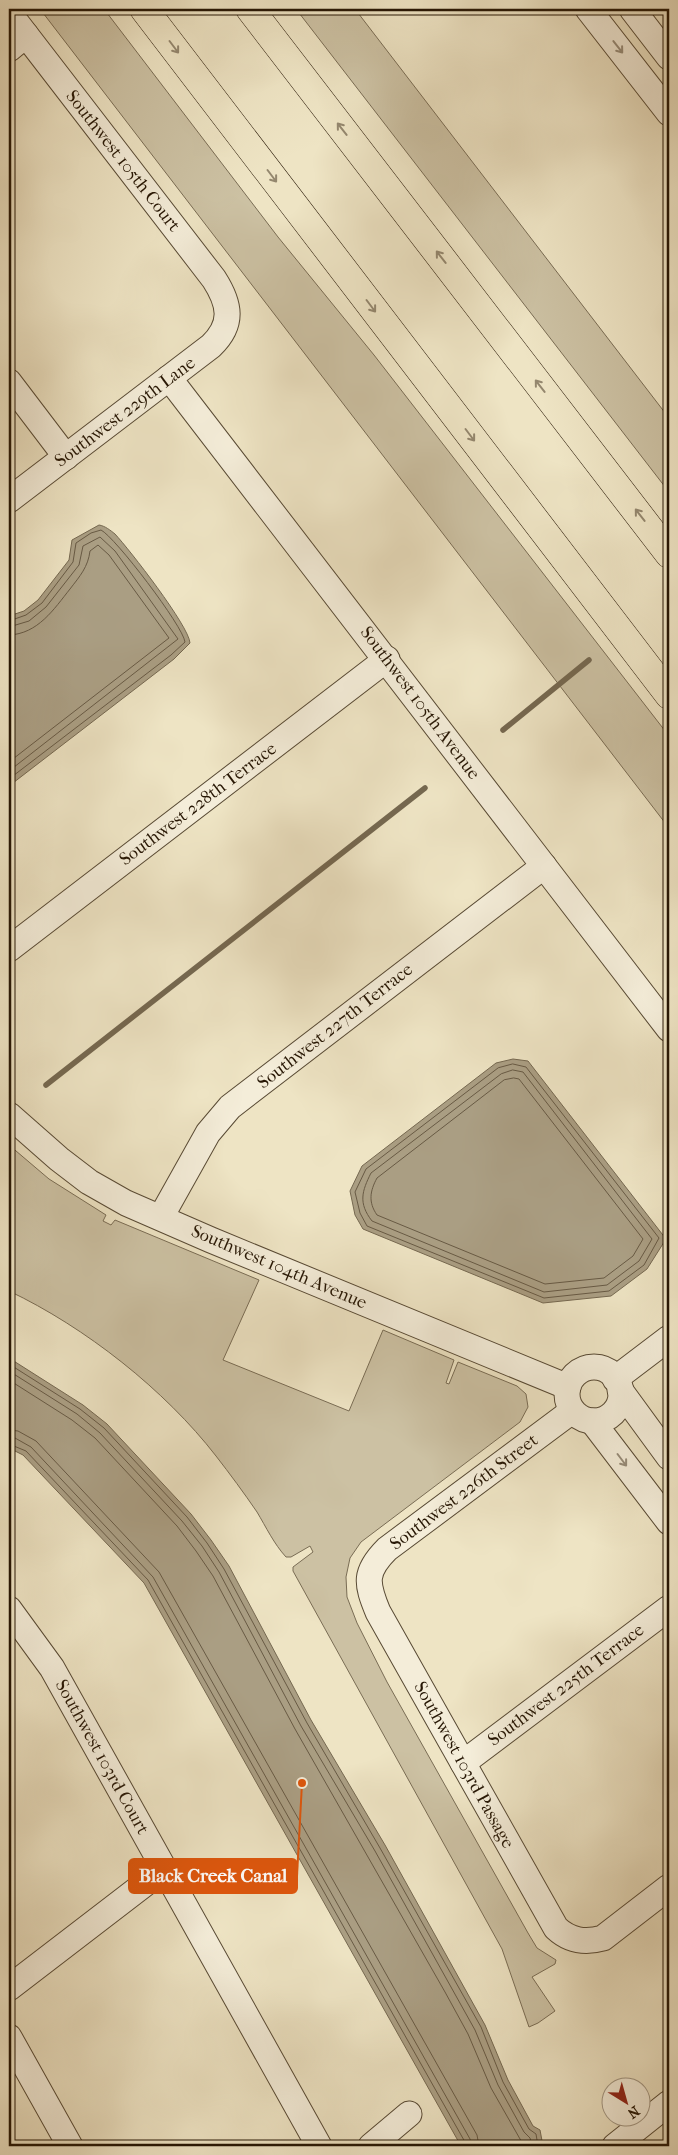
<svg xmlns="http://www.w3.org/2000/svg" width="678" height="2155" font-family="'IM FELL French Canon',serif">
  <rect width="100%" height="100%" fill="#eee4c4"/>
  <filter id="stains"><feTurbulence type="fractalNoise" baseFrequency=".004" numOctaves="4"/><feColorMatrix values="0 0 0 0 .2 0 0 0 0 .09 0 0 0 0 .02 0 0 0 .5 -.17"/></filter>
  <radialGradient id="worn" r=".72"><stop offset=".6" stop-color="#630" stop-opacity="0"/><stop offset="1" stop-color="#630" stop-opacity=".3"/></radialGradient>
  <g fill="#ccc1a3" stroke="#796c54">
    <path d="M 40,9 L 104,9 L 278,237 L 374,355 L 669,736 L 669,828 Z"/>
    <path d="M 296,9 L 355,9 L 669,418 L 669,492 Z"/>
    <path d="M 9,1145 L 49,1179 L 106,1215 L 103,1221 L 111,1225 L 115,1220 L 259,1280 L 223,1360 L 349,1411 L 383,1330 L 454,1360 L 446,1383 L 449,1384 L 458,1362 L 517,1386 L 526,1394 L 528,1407 L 520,1422 L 361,1542 L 350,1558 L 346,1577 L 347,1597 L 357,1623 L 387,1682 L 528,1933 L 537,1948 L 556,1960 L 555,1964 L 532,1977 L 555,2011 L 538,2023 L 529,2027 L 502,1949 L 293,1571 L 293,1567 L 313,1552 L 310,1546 L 291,1557 L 286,1557 C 274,1544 266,1527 257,1512 C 244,1493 230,1474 216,1456 C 165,1390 85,1327 9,1291 Z"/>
  </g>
  <g fill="#aa9e83" stroke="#756850">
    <path d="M 99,525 C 105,526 110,530 115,534 C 129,549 189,626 190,643 L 174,659 L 9,786 L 9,616 L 24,611 L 38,600 L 69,560 L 72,540 Z"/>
    <path d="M 513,1059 L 528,1061 L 666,1239 L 647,1269 L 611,1296 L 543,1303 L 363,1229 L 355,1215 L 350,1191 L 362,1166 L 496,1063 Z"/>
    <path d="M 9,1358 L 83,1405 L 107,1424 L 191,1514 L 211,1540 L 229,1566 L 311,1720 L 385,1845 L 485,2025 L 508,2080 L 533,2126 L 540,2130 L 543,2146 L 461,2146 L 144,1583 L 23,1455 L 9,1448 Z"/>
  </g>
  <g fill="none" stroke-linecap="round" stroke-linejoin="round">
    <g stroke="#685a44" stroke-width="1">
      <path d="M 9,621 L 26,615 L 42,603 L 73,562 L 76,543 L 91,533 L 101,530 C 115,537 183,626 185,642 L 171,655 L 9,779"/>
      <path d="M 9,627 L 29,621 L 46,607 L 79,565 L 83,546 L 100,537 L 115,551 L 178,639 L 9,771"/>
      <path d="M 9,635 C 38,634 54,609 70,589 C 80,576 88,567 90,551 L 98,545 L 109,555 L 169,638 L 9,762"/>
      <path d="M 513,1064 L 526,1067 L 659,1238 L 644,1265 L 609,1291 L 544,1298 L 367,1226 L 360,1213 L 355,1192 L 366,1169 L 498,1068 Z"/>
      <path d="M 513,1070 L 523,1072 L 652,1239 L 639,1261 L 607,1285 L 544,1292 L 372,1221 C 358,1203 362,1191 371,1173 L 501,1074 Z"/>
      <path d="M 514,1078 L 519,1079 L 643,1239 L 633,1256 L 604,1278 L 545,1284 L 377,1215 C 368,1202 370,1191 377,1178 L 504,1080 Z"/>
      <path d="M 9,1364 L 80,1409 L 104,1428 L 187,1517 L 207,1543 L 224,1569 L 307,1723 L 380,1848 L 481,2027 L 503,2082 L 529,2129 L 536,2134 L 538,2146"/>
      <path d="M 9,1371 L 77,1414 L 100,1433 L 182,1521 L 202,1546 L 219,1572 L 301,1726 L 375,1851 L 475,2030 L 498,2085 L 524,2132 L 530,2138 L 532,2146"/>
      <path d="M 9,1380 L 72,1420 L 95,1438 L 177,1526 L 196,1551 L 213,1576 L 295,1729 L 445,1992 L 468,2034 L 491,2088 L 524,2146"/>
      <path d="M 9,1430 L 18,1431 L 36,1441 L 159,1572 L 477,2135 L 479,2146"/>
      <path d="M 9,1437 L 15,1438 L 31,1447 L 153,1577 L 470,2139 L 472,2146"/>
      <path d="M 9,1444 L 26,1451 L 148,1580 L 465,2142 L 465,2146"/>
    </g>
    <g stroke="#756850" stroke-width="5.5">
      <path d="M 503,730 L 589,660"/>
      <path d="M 46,1085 L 425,788"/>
    </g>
    <defs>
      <g id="minor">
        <path d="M 588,9 L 669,113"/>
        <path d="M 632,9 L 669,57"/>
        <path d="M 9,13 L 214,279 C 230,304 234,324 211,346 L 9,500"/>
        <path d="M 9,49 L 26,35"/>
        <path d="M 169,378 L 669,1029"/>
        <path d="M 9,382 L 66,457"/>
        <path d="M 9,949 L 387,659"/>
        <path d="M 9,1115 L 59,1159 L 89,1182 L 126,1203 L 211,1240 L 568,1387"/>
        <path d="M 161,1217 L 208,1133 L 230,1107 L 544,866"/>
        <circle cx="594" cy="1394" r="27"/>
        <path d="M 615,1379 L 669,1338"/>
        <path d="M 620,1390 L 669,1457"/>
        <path d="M 572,1411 L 387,1549 C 364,1572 366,1583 378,1612 L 556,1928 C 570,1941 585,1943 603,1938 L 669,1887"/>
        <path d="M 592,1421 L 669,1522"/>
        <path d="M 9,1609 L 52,1668 L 319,2146"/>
        <path d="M 463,1763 L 669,1608"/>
        <path d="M 9,1988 L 164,1869"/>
        <path d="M 9,2037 L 70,2146"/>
        <path d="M 371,2146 L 409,2114"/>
        <path d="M 615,2146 L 669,2103"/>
      </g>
      <g id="highway">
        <path d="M 144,9 L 669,695"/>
        <path d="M 250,9 L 669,554"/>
      </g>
    </defs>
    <use href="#minor" stroke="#584a34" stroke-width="27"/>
    <use href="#highway" stroke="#261604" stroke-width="29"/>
    <use href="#minor" stroke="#f4edd9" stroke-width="25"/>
    <use href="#highway" stroke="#eee4c4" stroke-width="28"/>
  </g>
  <defs><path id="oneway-shaft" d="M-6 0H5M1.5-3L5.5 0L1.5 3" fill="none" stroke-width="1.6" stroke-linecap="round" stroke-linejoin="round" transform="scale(1.25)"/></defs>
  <g stroke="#94876e">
    <use href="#oneway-shaft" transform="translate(174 47) rotate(53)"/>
    <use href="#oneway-shaft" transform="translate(342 129) rotate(-128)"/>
    <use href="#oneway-shaft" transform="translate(272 176) rotate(53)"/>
    <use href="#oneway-shaft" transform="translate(441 257) rotate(-128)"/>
    <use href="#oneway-shaft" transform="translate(371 306) rotate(53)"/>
    <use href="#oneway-shaft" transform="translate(540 386) rotate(-128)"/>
    <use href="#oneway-shaft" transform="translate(470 435) rotate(53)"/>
    <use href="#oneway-shaft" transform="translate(640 515) rotate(-128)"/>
  </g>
  <g stroke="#978c79">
    <use href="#oneway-shaft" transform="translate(618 47) rotate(52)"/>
    <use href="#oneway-shaft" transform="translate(622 1460) rotate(53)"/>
  </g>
  <g text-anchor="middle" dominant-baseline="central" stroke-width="4" stroke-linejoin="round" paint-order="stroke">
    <g font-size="18" fill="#261604" stroke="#f4edd9">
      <text transform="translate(123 161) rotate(52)">Southwest 105th Court</text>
      <text transform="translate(125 412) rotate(-37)">Southwest 229th Lane</text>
      <text transform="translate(420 703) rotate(53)">Southwest 105th Avenue</text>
      <text transform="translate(198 804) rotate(-37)">Southwest 228th Terrace</text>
      <text transform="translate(335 1026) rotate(-38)">Southwest 227th Terrace</text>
      <text transform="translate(279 1267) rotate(23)">Southwest 104th Avenue</text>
      <text transform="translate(464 1492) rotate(-37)">Southwest 226th Street</text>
      <text transform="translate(566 1685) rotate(-37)">Southwest 225th Terrace</text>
      <text transform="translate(102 1757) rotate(61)">Southwest 103rd Court</text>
      <text transform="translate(464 1765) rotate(61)">Southwest 103rd Passage</text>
    </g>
  </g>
  <path fill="none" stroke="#de560c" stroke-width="2" d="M302 1783L297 1876"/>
  <circle fill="#de560c" stroke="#f4edd9" stroke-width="2" cx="302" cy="1783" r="5"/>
  <rect fill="#de560c" stroke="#de560c" stroke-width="2" x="129" y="1859" width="168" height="34" rx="5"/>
  <g font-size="19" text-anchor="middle" font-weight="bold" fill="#fff">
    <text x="213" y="1882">Black Creek Canal</text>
  </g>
  <rect width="678" height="2155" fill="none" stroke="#eee4c4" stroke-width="30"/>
  <rect x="10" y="10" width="658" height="2135" fill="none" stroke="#261604" stroke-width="2.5"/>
  <rect x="15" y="15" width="648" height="2125" fill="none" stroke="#261604"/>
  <g transform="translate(626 2102) rotate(143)"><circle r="24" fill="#f4edd9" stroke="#a29784"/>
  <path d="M0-4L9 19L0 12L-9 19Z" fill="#8f2418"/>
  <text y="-8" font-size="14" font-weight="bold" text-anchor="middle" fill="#261604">N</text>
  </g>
  <rect width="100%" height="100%" filter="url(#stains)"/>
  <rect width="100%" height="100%" fill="url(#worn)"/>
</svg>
